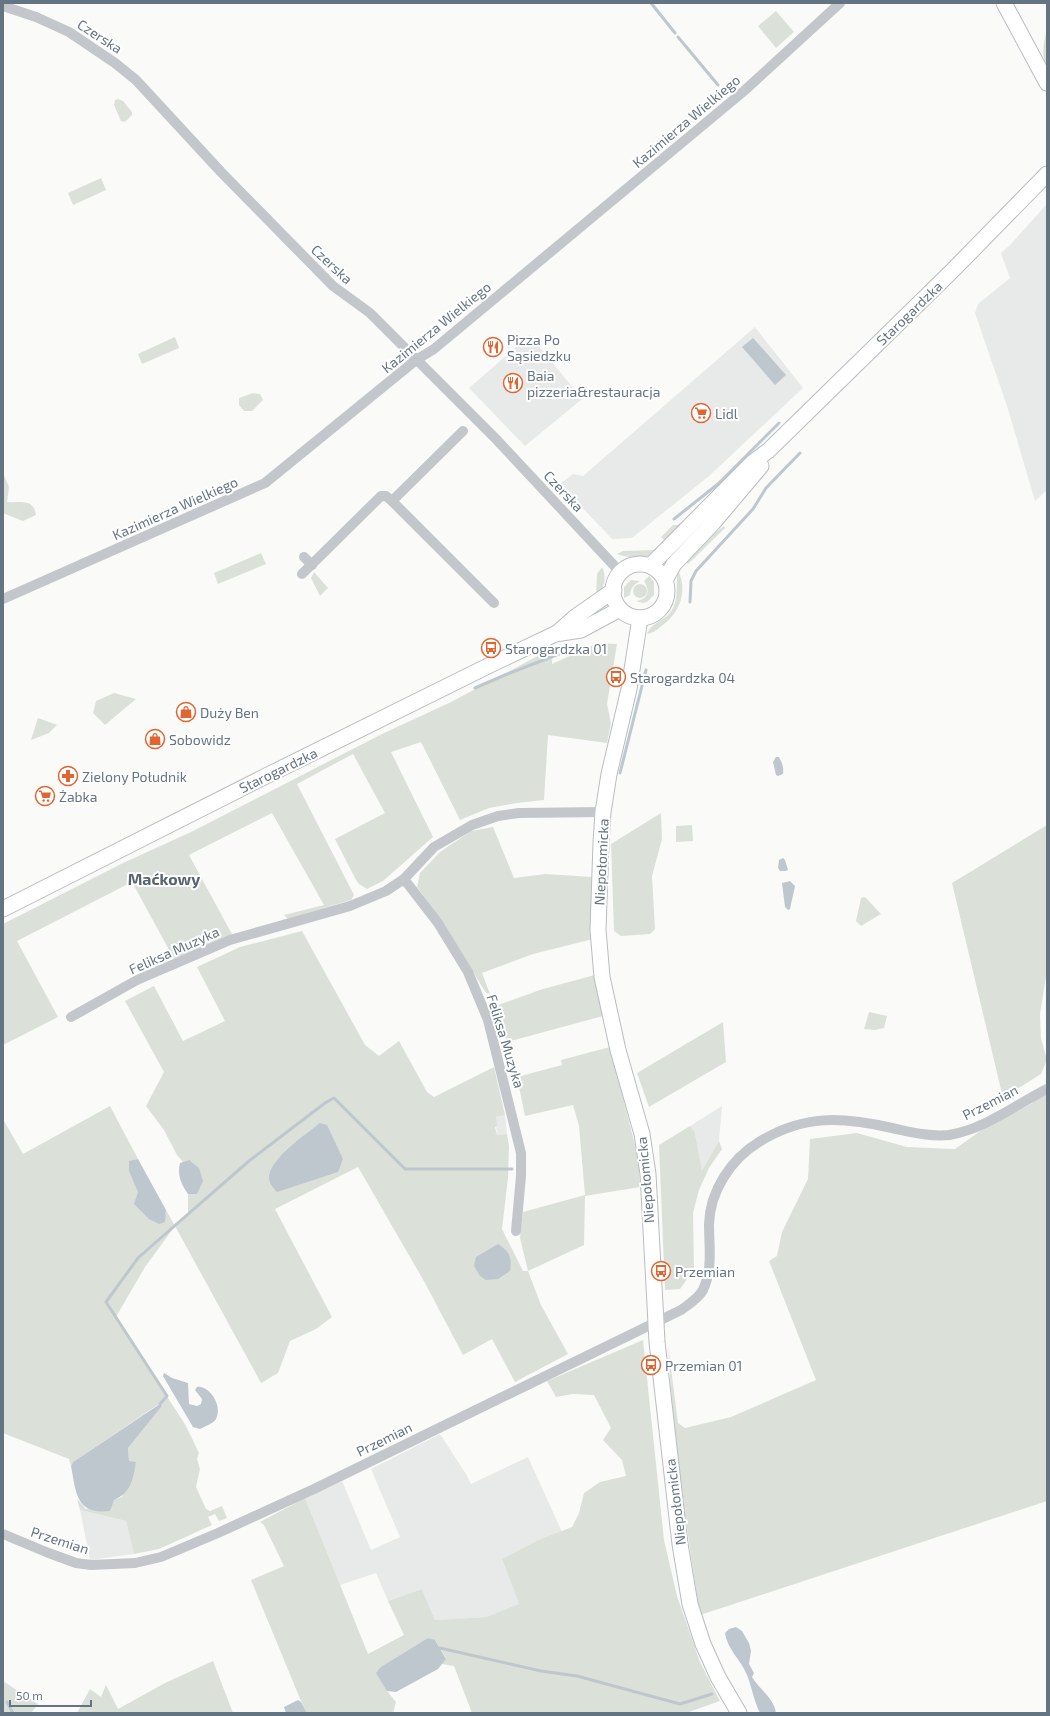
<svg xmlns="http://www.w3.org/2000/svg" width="1050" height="1716" font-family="'Exo 2',sans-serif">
  <rect width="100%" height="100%" fill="#fafaf8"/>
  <g fill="#e8e9e9">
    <path d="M 1047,204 L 1047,490 L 1035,501 L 1007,406 L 975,313 L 978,304 L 1010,278 L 1001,253 L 1010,245 Z"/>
    <path d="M 755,327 L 803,388 L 709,476 L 632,538 L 612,539 L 560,484 L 573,474 L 583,476 Z"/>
    <path d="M 530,335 L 582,399 L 525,446 L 469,388 Z"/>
    <path d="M 722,1106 L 719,1141 L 702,1172 L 695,1133 L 690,1126 Z"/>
    <path d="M 505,1115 L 507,1134 L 497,1135 L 495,1117 Z"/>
    <path d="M 440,1434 L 466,1474 L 471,1484 L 528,1457 L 562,1532 L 536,1541 L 502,1559 L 519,1604 L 486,1617 L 435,1620 L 422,1589 L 388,1601 L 376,1573 L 340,1585 L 305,1498 L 342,1481 L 371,1550 L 400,1537 L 371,1469 Z"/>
    <path d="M 80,1510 L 126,1521 L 134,1554 L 90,1560 Z"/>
  </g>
  <g fill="#dbe1d9">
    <path d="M 776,11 L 794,32 L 776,48 L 758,26 Z"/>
    <path d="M 1047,29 L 1047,71 C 1041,55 1043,45 1047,29 Z"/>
    <path d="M 118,99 L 123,101 L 132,112 L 132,115 L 125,122 L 121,121 L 114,105 L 115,100 Z"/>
    <path d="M 101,178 L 106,190 L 73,205 L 68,193 Z"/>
    <path d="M 175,337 L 179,348 L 142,364 L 138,354 Z"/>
    <path d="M 253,393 L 260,394 L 263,400 L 252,411 L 244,411 L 239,405 L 239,398 Z"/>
    <path d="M 3,473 L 9,487 L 7,502 C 19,503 34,498 36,515 L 23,521 L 3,513 Z"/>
    <path d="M 695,513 L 666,542 L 661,537 L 673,525 L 677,525 Z"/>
    <path d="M 724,526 L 725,528 L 688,564 L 684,561 L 694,549 Z"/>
    <path d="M 655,550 L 658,551 C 646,559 630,559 617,554 L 623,551 Z"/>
    <path d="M 261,553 L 266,564 L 218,584 L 214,573 Z"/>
    <path d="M 602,567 C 607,576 605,590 596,595 L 597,574 Z"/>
    <path d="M 678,571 C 688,590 680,612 664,624 C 659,628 654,633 647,634 C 651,623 663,621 670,613 C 680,600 675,585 678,571 Z"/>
    <path d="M 314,572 L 328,588 L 320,596 L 311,578 Z"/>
    <path d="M 649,576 L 654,582 L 654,595 L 647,602 L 642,603 L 636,601 C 649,599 650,591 644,581 Z"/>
    <path d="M 631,580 L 640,581 C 634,585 631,587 630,595 L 624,598 L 624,587 Z"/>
    <circle cx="640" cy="591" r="7"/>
    <path d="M 598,643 L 617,644 L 607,704 L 611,723 L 607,743 L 548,735 L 544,800 L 517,803 L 489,808 L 460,820 L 421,742 L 391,752 L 433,837 L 383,881 L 367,889 L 359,884 L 356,880 L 335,839 L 385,813 L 353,754 L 297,784 L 354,895 L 351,900 L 291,918 L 287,918 L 284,915 L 324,905 L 272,813 L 189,855 L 233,936 L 174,959 L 132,882 L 17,941 L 58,1017 L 3,1045 L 3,924 L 123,863 L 191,832 L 382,734 L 451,702 L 553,648 L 552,664 Z"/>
    <path d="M 114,693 L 136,699 L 105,725 L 93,713 L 96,701 Z"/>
    <path d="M 38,718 L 57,725 L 49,733 L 31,740 Z"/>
    <path d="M 661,813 L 662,839 L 652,876 L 655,929 L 650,934 L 621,936 L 614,931 L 611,844 Z"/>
    <path d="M 692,825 L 693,841 L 676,842 L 676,826 Z"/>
    <path d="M 1047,825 L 1047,970 L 1040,1014 L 1041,1038 L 1047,1060 L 1041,1074 L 1003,1098 L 952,883 Z"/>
    <path d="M 493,827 L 514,878 L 546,874 L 592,877 L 592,931 L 593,939 L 533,954 L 482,973 L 490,994 L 486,993 L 444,924 L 417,887 L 420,873 L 440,852 L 471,831 Z"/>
    <path d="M 865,897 L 881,914 L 861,926 L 856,921 L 861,898 Z"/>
    <path d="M 302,931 L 365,1045 L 379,1056 L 399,1041 L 427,1092 L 434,1097 L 494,1067 L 505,1115 L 496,1117 L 497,1126 L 495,1127 L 497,1135 L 507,1134 L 509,1146 L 508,1178 L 502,1229 L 523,1271 L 528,1271 L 520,1238 L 523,1212 L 585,1195 L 579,1126 L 573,1105 L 525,1116 L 517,1077 L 562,1065 L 561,1060 L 610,1047 L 636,1149 L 639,1166 L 640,1187 L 585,1196 L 584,1245 L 528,1271 L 541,1305 L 568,1354 L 515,1382 L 492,1339 L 463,1355 L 425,1283 L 358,1167 L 275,1209 L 332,1317 L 316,1329 L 290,1341 L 278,1373 L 261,1383 L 175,1226 L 145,1267 L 116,1317 L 186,1426 L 199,1453 L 197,1459 L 200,1469 L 196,1487 L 206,1509 L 210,1511 L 222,1506 L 227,1518 L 219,1521 L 215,1514 L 208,1517 L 212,1525 L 159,1549 L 134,1554 L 126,1521 L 80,1510 L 77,1499 L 86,1509 L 122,1497 L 136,1463 L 129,1461 L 128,1448 L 162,1406 L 159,1404 L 73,1462 L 71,1466 L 69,1459 L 3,1433 L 3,1119 L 23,1154 L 110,1106 L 138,1159 L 129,1162 L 138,1192 L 166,1215 L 166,1210 L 175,1226 L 188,1215 L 188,1194 L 197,1194 L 189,1160 L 183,1162 L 177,1155 L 164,1130 L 146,1106 L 164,1072 L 125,1001 L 154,986 L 183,1041 L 225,1021 L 197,967 L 240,947 Z"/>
    <path d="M 595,975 L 603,1016 L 507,1042 L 495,1006 L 543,989 Z"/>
    <path d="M 869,1012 L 887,1016 L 884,1028 L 875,1030 L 864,1029 Z"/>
    <path d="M 723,1022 L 726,1062 L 649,1107 L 637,1073 Z"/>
    <path d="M 1047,1094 L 1047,1501 L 700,1615 C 686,1526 673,1436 668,1345 L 678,1423 L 685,1428 L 731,1417 L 816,1380 L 769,1261 L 777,1256 L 782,1232 L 808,1179 L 810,1139 L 857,1133 L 907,1147 L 955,1149 L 983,1129 L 1033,1103 L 1033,1101 Z"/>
    <path d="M 690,1126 L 695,1133 L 702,1171 L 719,1141 L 722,1149 L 709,1168 L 699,1190 L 693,1213 L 694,1269 L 680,1289 L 665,1290 L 659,1145 Z"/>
    <path d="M 643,1340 L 664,1540 L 677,1596 L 700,1662 L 720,1701 L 686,1713 L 472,1713 L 454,1666 L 442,1664 L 446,1658 L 435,1640 L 387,1691 L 396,1702 L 393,1713 L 307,1713 L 301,1701 L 251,1580 L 284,1566 L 264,1525 L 260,1522 L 305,1498 L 368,1654 L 404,1635 L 388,1601 L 422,1589 L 435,1620 L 486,1617 L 519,1604 L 502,1559 L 536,1541 L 572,1527 L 579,1513 L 584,1493 L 600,1482 L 626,1476 L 622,1460 L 603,1440 L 611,1428 L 594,1395 L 573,1394 L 556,1397 L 547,1381 Z"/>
    <path d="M 213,1661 L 233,1713 L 77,1713 L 90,1689 L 101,1697 L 106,1685 L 118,1709 L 165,1683 Z"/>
    <path d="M 3,1681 L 38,1704 L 32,1712 L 34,1713 L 3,1713 Z"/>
  </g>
  <g fill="#bec7cd">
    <path d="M 753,338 L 786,375 L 775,385 L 742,347 Z"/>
    <path d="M 776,757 L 779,757 C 782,762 784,768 783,774 L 778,776 L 776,775 L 773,762 Z"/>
    <path d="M 783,858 L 785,860 L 788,870 L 786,871 L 780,871 L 778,868 L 779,860 Z"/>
    <path d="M 790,881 L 795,886 L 790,909 L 788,910 L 785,907 L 782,883 Z"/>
    <path d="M 320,1123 L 327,1125 L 343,1159 L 338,1172 L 277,1192 C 274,1189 268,1182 269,1176 C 272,1157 305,1135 320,1123 Z"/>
    <path d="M 138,1159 L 166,1210 L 165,1222 L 159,1224 L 149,1219 L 134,1204 L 138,1192 L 129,1171 L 129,1161 Z"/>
    <path d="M 189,1160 L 199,1168 L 203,1181 L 197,1194 L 188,1194 C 181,1184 177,1175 180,1163 Z"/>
    <path d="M 498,1244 C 510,1252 512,1257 510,1271 L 498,1279 L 486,1280 L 480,1276 L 474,1266 L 476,1257 Z"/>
    <path d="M 164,1373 L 172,1378 L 188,1383 L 189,1404 L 197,1406 L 201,1404 L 202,1399 L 195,1390 L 197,1387 C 210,1385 223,1407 216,1419 C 213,1424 205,1426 200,1429 L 193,1427 L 163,1376 Z"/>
    <path d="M 160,1404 L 162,1406 L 128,1448 L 129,1461 L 136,1462 C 133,1479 131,1493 114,1500 L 110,1511 C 76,1515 76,1493 71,1466 L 73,1462 Z"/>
    <path d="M 736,1627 L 742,1631 L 749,1643 L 751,1651 L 749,1664 L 754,1673 L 752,1677 C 760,1690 774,1698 776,1713 L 760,1713 C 754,1701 752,1688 747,1675 C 741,1660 727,1649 725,1633 L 729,1629 Z"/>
    <path d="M 428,1638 L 435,1640 L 446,1659 L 438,1669 L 396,1692 L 387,1691 L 376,1673 L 381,1667 Z"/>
    <path d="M 298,1700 L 301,1702 L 307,1713 L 286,1713 L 284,1707 Z"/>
  </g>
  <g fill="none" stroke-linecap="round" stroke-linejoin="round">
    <g stroke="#bec7cd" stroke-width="3">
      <path d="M 651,3 L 675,33"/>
      <path d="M 678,37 L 718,85"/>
      <path d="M 674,519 L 718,484 L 779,423"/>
      <path d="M 690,602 L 691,581 L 696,571 L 753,509 L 766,488 L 800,453"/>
      <path d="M 475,688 L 505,675 L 564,652"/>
      <path d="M 620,773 L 646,670"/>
      <path d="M 160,1404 L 167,1396 L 106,1302 L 138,1258 L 155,1243 L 249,1161 L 325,1103 L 334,1098 L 405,1169 L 512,1169"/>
      <path d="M 440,1648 L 541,1671 L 577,1676 L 680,1704 L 712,1694"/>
      <path d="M 7,1702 L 13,1713"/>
    </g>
    <defs>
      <g id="secondary">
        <path d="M 1004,3 L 1047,83"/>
        <circle cx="640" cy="591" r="27"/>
        <path d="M 650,566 L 752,463 L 769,450 L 953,270 L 1047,174"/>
        <path d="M 665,580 L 674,564 L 713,523 L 761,466"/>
        <path d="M 640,618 L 629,689 L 609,774 L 603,812 L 601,843 L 598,930 L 602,977 L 618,1050 L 642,1134 L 648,1174 L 657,1342 L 680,1544 L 690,1604 L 703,1644 L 718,1677 L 739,1713"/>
        <path d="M 556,634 L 574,618 L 614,590"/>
        <path d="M 3,909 L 268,775 L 492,664 L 555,634 L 581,630 L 620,609"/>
      </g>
    </defs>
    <use href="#secondary" stroke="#b8bdc2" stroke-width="17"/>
    <g stroke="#c3c7cb" stroke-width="10">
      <path d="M 3,6 L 36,17 L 69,32 L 115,63 L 136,80 L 221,172 L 333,286 L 370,313 L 496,439 L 621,573"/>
      <path d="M 392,501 L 463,431"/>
      <path d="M 304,557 L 312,565"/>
      <path d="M 302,574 L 381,496 L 386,496 L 392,501 L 494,603"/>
      <path d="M 3,599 L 265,483 L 416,360 L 434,349 L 744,91 L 840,3"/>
      <path d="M 404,879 L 438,923 L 468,972 L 488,1020 L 521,1153 L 521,1176 L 516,1231"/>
      <path d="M 71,1017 L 137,980 L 230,940 L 350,906 L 386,891 L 404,879 L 434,847 L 472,825 L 498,816 L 519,813 L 603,812"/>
      <path d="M 3,1534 L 46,1552 L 76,1563 L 91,1565 L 135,1563 L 161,1557 L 218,1533 L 314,1489 L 681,1310 C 689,1304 698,1299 703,1290 C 713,1269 709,1246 709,1224 C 710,1191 731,1159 759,1142 C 804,1114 843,1117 892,1128 C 911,1132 930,1137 949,1135 C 985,1129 1015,1105 1047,1089"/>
    </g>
    <use href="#secondary" stroke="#fff" stroke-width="15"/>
  </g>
  <defs>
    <symbol id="restaurant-ring" viewBox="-11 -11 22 22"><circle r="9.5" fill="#fff" stroke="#e16531" stroke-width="1.5"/><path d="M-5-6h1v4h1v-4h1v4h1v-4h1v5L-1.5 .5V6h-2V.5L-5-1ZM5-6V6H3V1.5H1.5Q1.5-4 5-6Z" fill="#e16531"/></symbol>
    <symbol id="supermarket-ring" viewBox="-11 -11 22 22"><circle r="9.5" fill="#fff" stroke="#e16531" stroke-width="1.5"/><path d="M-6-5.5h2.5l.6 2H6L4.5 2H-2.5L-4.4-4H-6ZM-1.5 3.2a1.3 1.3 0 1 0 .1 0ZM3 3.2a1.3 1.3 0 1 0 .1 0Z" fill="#e16531"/></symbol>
    <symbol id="bus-ring" viewBox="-11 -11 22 22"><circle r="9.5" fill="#fff" stroke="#e16531" stroke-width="1.5"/><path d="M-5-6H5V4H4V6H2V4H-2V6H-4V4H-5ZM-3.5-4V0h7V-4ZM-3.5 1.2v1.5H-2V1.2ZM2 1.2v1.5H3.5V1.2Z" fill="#e16531"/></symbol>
    <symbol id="shop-ring" viewBox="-11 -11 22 22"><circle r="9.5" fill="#fff" stroke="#e16531" stroke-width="1.5"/><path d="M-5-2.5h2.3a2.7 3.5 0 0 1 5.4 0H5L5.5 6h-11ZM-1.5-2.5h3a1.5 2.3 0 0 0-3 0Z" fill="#e16531"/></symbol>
    <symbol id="pharmacy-ring" viewBox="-11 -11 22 22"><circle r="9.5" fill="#fff" stroke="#e16531" stroke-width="1.5"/><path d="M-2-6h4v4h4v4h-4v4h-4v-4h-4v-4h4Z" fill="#e16531"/></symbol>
  </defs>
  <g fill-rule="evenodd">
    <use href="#restaurant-ring" x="482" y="336" width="22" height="22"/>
    <use href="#restaurant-ring" x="502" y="372" width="22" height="22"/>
    <use href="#supermarket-ring" x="690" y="402" width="22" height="22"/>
    <use href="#bus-ring" x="480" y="637" width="22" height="22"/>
    <use href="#bus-ring" x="605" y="666" width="22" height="22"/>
    <use href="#shop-ring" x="175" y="701" width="22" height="22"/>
    <use href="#shop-ring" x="144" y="728" width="22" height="22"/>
    <use href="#pharmacy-ring" x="57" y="765" width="22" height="22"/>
    <use href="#supermarket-ring" x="34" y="785" width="22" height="22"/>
    <use href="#bus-ring" x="650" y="1260" width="22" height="22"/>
    <use href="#bus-ring" x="640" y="1354" width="22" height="22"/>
  </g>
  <g text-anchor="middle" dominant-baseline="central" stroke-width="4" stroke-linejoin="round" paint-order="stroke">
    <g font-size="14" fill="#657482" stroke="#fff">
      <text transform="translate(100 36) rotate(33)">Czerska</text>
      <text transform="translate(686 121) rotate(-40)">Kazimierza Wielkiego</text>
      <text transform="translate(332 264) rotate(43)">Czerska</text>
      <text transform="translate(909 313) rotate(-44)">Starogardzka</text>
      <text transform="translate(436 327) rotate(-39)">Kazimierza Wielkiego</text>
      <text transform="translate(564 491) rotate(47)">Czerska</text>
      <text transform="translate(175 508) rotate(-24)">Kazimierza Wielkiego</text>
      <text transform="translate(278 770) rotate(-26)">Starogardzka</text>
      <text transform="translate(601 862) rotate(-87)">Niepołomicka</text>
      <text transform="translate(174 950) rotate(-24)">Feliksa Muzyka</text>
      <text transform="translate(506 1041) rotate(73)">Feliksa Muzyka</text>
      <text transform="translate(990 1102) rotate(-27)">Przemian</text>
      <text transform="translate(645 1180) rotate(-95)">Niepołomicka</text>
      <text transform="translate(384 1439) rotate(-26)">Przemian</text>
      <text transform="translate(675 1502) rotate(-97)">Niepołomicka</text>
      <text transform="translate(60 1540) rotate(18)">Przemian</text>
    </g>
    <g font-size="14" fill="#657482" stroke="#fff" text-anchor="start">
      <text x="507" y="339">Pizza Po<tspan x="507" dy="16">Sąsiedzku</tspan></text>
      <text x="527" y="375">Baia<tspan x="527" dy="16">pizzeria&amp;restauracja</tspan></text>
      <text x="715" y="413">Lidl</text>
      <text x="505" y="648">Starogardzka 01</text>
      <text x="630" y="677">Starogardzka 04</text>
      <text x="200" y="712">Duży Ben</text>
      <text x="169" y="739">Sobowidz</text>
      <text x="82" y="776">Zielony Południk</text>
      <text x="59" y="796">Żabka</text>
      <text x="675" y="1271">Przemian</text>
      <text x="665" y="1365">Przemian 01</text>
    </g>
    <g font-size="16" font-weight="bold" fill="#57626d" stroke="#fff">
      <text x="164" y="878">Maćkowy</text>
    </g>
  </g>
  <rect width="1050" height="1716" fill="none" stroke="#657482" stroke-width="8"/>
  <path d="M10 1700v6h81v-6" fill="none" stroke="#657482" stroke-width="2"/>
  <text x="16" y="1700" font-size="12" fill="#657482" stroke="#ffffff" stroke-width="3" paint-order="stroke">50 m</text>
</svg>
